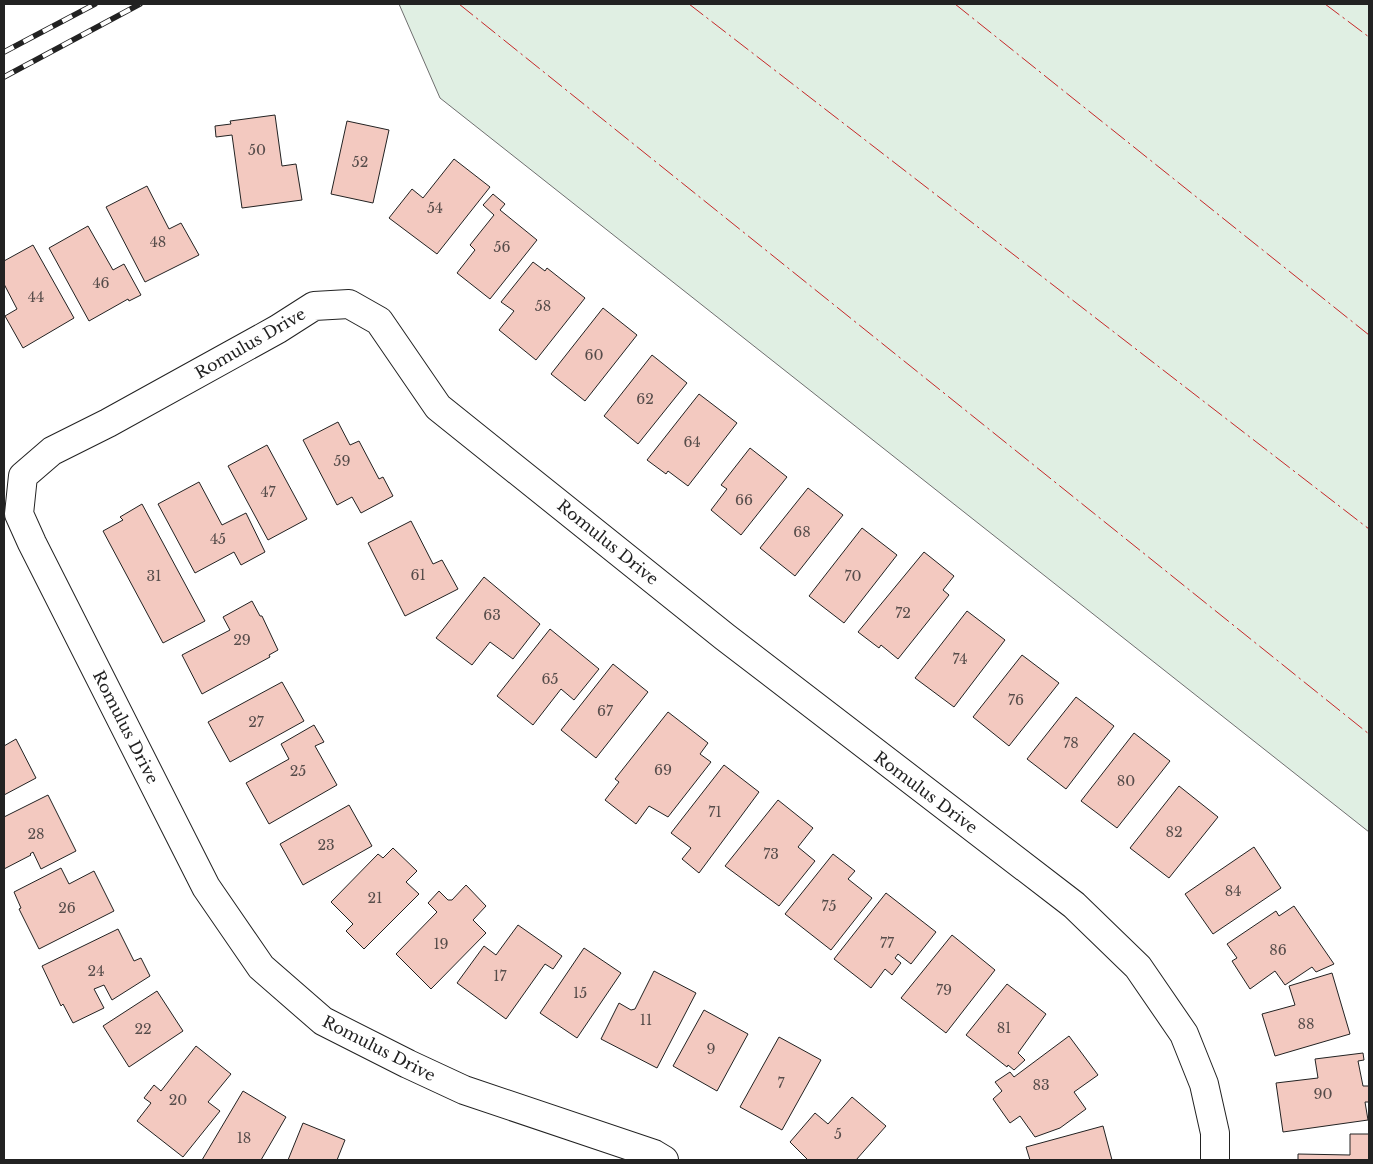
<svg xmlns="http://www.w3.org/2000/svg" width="1373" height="1164" font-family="'Libre Baskerville',serif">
  <rect width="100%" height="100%" fill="#fff"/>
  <path fill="#e0efe3" stroke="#6f6f6f" d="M 399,4 L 1369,4 L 1369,832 L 440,98 Z"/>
  <g fill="#f3c9c0" stroke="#222">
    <path d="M 275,115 L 282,166 L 296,164 L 302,200 L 242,208 L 232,135 L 216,137 L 215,126 L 231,124 L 230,121 Z"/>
    <path d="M 347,121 L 389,130 L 373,203 L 331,194 Z"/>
    <path d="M 454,159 L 490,187 L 437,254 L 389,218 L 412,189 L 423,198 Z"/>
    <path d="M 147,186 L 169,229 L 181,223 L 199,255 L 145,282 L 106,207 Z"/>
    <path d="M 493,194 L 505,204 L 500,210 L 537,240 L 490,299 L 457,273 L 475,250 L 470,245 L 494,215 L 483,205 Z"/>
    <path d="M 88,226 L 113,270 L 124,264 L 141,295 L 129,301 L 128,299 L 89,321 L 49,248 Z"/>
    <path d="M 33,245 L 74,318 L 23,348 L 5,316 L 17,309 L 4,284 L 4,261 Z"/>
    <path d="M 533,262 L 545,271 L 547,268 L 585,298 L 536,360 L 499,330 L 514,311 L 501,302 Z"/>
    <path d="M 603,308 L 637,335 L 585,401 L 551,374 Z"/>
    <path d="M 652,355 L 687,383 L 638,444 L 604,416 Z"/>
    <path d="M 699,394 L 737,423 L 688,486 L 668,471 L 666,474 L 647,460 Z"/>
    <path d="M 338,422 L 350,445 L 359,441 L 379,479 L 383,477 L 393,496 L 361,513 L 352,497 L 337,505 L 303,440 Z"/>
    <path d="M 267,445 L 307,519 L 268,540 L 228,466 Z"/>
    <path d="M 750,448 L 787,477 L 741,535 L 711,510 L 727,489 L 721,485 Z"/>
    <path d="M 199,482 L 222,525 L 246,513 L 265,552 L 241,565 L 234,552 L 195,573 L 158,504 Z"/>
    <path d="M 808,488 L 843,515 L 795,576 L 760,548 Z"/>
    <path d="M 142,504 L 205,621 L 163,643 L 103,531 L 123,520 L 120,517 Z"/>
    <path d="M 411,521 L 433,564 L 442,560 L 458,589 L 405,616 L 368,543 Z"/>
    <path d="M 862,528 L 897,555 L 844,623 L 809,596 Z"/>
    <path d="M 924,552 L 954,576 L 943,590 L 949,595 L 898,659 L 881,645 L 879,648 L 858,632 Z"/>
    <path d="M 484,577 L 540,624 L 513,659 L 490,642 L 472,665 L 436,638 Z"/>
    <path d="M 252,601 L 260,616 L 262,616 L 278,650 L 269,655 L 270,657 L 202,694 L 182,655 L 230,630 L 223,617 Z"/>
    <path d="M 967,611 L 1005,640 L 954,707 L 915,678 Z"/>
    <path d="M 550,629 L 599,669 L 574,700 L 561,689 L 533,725 L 497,696 Z"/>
    <path d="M 1022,655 L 1059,683 L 1009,746 L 973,717 Z"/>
    <path d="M 613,664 L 648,692 L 596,758 L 561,730 Z"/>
    <path d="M 282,682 L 304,721 L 230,762 L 208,722 Z"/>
    <path d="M 1076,697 L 1114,726 L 1066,789 L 1027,759 Z"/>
    <path d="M 668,712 L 708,743 L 700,754 L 711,762 L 668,817 L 649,806 L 636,824 L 605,800 L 619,782 L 615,779 Z"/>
    <path d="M 314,725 L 324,742 L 315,746 L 337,785 L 269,824 L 246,783 L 289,759 L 281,744 Z"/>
    <path d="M 1134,733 L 1170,761 L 1117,828 L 1081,801 Z"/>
    <path d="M 16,739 L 36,778 L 4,795 L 4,746 Z"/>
    <path d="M 724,765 L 759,792 L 699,873 L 682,859 L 691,848 L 671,833 Z"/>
    <path d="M 1179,786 L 1218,817 L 1169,878 L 1130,848 Z"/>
    <path d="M 48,795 L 76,851 L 41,869 L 33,852 L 30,854 L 31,855 L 4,869 L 4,817 Z"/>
    <path d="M 778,800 L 813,828 L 798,847 L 815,861 L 779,906 L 725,866 Z"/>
    <path d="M 349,805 L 372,846 L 303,885 L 280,844 Z"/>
    <path d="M 1254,847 L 1281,888 L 1213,934 L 1185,894 Z"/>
    <path d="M 393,848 L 417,871 L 406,882 L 419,894 L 364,949 L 346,931 L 353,924 L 331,902 L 378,854 L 383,858 Z"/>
    <path d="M 833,854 L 855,871 L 848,879 L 872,898 L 831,950 L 785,914 Z"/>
    <path d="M 61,868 L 69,884 L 94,871 L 114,911 L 39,949 L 19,909 L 21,908 L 14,892 Z"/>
    <path d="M 466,885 L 486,906 L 473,920 L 486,933 L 431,989 L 396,954 L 437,912 L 428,903 L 439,891 L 448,900 L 452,900 Z"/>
    <path d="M 886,893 L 936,932 L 911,964 L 898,954 L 895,958 L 901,963 L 892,975 L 885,969 L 871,988 L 834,959 Z"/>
    <path d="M 1294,906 L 1334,964 L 1316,972 L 1312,967 L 1285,985 L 1275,971 L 1250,989 L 1232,961 L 1237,958 L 1227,944 L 1276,911 L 1279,916 Z"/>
    <path d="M 518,925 L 562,956 L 553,969 L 545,964 L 506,1019 L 457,983 L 484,946 L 496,955 Z"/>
    <path d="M 118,929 L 134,961 L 141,958 L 150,976 L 112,1000 L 104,985 L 94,989 L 104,1008 L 73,1023 L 63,1004 L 61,1006 L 42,966 Z"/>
    <path d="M 952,935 L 995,970 L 946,1033 L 901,998 Z"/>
    <path d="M 584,948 L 621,973 L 577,1038 L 540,1013 Z"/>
    <path d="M 654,971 L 696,993 L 657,1068 L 601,1039 L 619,1003 L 631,1010 L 635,1009 Z"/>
    <path d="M 1332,973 L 1350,1034 L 1275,1056 L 1262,1014 L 1295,1005 L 1289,986 Z"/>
    <path d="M 1007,984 L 1046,1014 L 1018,1053 L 1025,1060 L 1014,1070 L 1008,1065 L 1007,1067 L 966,1035 Z"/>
    <path d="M 157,991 L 183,1031 L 129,1067 L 103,1026 Z"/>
    <path d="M 704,1010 L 748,1034 L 717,1091 L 673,1066 Z"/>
    <path d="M 1069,1036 L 1098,1075 L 1074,1092 L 1086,1109 L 1060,1128 L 1035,1137 L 1020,1116 L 1010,1123 L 993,1099 L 1002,1091 L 995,1082 L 1010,1072 L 1014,1077 Z"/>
    <path d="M 779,1037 L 821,1060 L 782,1130 L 740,1107 Z"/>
    <path d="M 196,1046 L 231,1074 L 208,1102 L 220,1111 L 183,1157 L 137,1121 L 151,1103 L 144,1098 L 154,1085 L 161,1091 Z"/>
    <path d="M 1363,1053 L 1364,1060 L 1358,1061 L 1363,1086 L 1369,1086 L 1369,1102 L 1365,1102 L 1368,1120 L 1283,1132 L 1276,1083 L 1318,1078 L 1315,1059 Z"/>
    <path d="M 243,1091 L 286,1117 L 261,1160 L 202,1160 Z"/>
    <path d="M 852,1097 L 886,1126 L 856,1160 L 808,1160 L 790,1142 L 815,1113 L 828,1124 Z"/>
    <path d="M 303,1123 L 345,1140 L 337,1160 L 288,1160 Z"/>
    <path d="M 1103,1126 L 1112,1160 L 1030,1160 L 1026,1147 Z"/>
    <path d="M 1350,1134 L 1369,1134 L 1369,1160 L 1298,1160 L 1298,1154 L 1350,1155 Z"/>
  </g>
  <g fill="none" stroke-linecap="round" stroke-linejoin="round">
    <defs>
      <path id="minor" d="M 664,1160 L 654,1154 L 464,1090 L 408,1064 L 323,1021 L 261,967 L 206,887 L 32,543 L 19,514 L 23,476 L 52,451 L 108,423 L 278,329 L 314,306 L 349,304 L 379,321 L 438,407 L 725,637 L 1074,905 L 1138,967 L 1184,1034 L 1204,1084 L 1215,1133 L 1215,1160"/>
    </defs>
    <use href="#minor" stroke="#222" stroke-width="30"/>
    <use href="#minor" stroke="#fff" stroke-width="28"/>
    <defs>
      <g id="rail">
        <path d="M 4,52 L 95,4"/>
        <path d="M 4,77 L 140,4"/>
      </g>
    </defs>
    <use href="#rail" stroke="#222" stroke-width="5.5"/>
    <use href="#rail" stroke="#fff" stroke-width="4" stroke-dasharray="11" stroke-linecap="butt"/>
    <g stroke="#c62828" stroke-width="1" stroke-dasharray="18 4 2.5 4" stroke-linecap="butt">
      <path d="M 459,4 L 1369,734"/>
      <path d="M 689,4 L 1369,529"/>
      <path d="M 955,4 L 1369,335"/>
      <path d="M 1325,4 L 1369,37"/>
    </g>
  </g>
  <g text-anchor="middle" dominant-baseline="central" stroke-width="4" stroke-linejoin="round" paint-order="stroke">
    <g font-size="14" fill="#564c4a">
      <text x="257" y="150">50</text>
      <text x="360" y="162">52</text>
      <text x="435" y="208">54</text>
      <text x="158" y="242">48</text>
      <text x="502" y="247">56</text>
      <text x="101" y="283">46</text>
      <text x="36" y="297">44</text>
      <text x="543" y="306">58</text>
      <text x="594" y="355">60</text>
      <text x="645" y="399">62</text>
      <text x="692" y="442">64</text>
      <text x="342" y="461">59</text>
      <text x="268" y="492">47</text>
      <text x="744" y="500">66</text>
      <text x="802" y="532">68</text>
      <text x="218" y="539">45</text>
      <text x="418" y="575">61</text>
      <text x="154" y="576">31</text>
      <text x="853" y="576">70</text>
      <text x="903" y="613">72</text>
      <text x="492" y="615">63</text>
      <text x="242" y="640">29</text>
      <text x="960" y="659">74</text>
      <text x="550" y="679">65</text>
      <text x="1016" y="700">76</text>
      <text x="605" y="711">67</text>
      <text x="256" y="722">27</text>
      <text x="1071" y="743">78</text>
      <text x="663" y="770">69</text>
      <text x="298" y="771">25</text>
      <text x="1126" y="781">80</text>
      <text x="715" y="812">71</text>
      <text x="1174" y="832">82</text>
      <text x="36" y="834">28</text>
      <text x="326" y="845">23</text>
      <text x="771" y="854">73</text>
      <text x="1233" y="891">84</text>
      <text x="375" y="898">21</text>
      <text x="829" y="906">75</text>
      <text x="67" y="908">26</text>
      <text x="887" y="943">77</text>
      <text x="441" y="944">19</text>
      <text x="1278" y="950">86</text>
      <text x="96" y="971">24</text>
      <text x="500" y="976">17</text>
      <text x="944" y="990">79</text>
      <text x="580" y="993">15</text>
      <text x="646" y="1020">11</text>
      <text x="1306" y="1024">88</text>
      <text x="1004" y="1028">81</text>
      <text x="143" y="1029">22</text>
      <text x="711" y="1049">9</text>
      <text x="781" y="1083">7</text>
      <text x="1041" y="1085">83</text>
      <text x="1323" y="1094">90</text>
      <text x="178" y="1100">20</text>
      <text x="838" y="1134">5</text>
      <text x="244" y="1138">18</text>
    </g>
    <g font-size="16" fill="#222" stroke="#fff">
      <text transform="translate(250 343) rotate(-30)">Romulus Drive</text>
      <text transform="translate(608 542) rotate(39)">Romulus Drive</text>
      <text transform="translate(126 727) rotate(63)">Romulus Drive</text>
      <text transform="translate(926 792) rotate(37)">Romulus Drive</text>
      <text transform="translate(379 1048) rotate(27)">Romulus Drive</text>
    </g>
  </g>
  <rect width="1373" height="1164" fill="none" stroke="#222222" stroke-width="10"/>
</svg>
